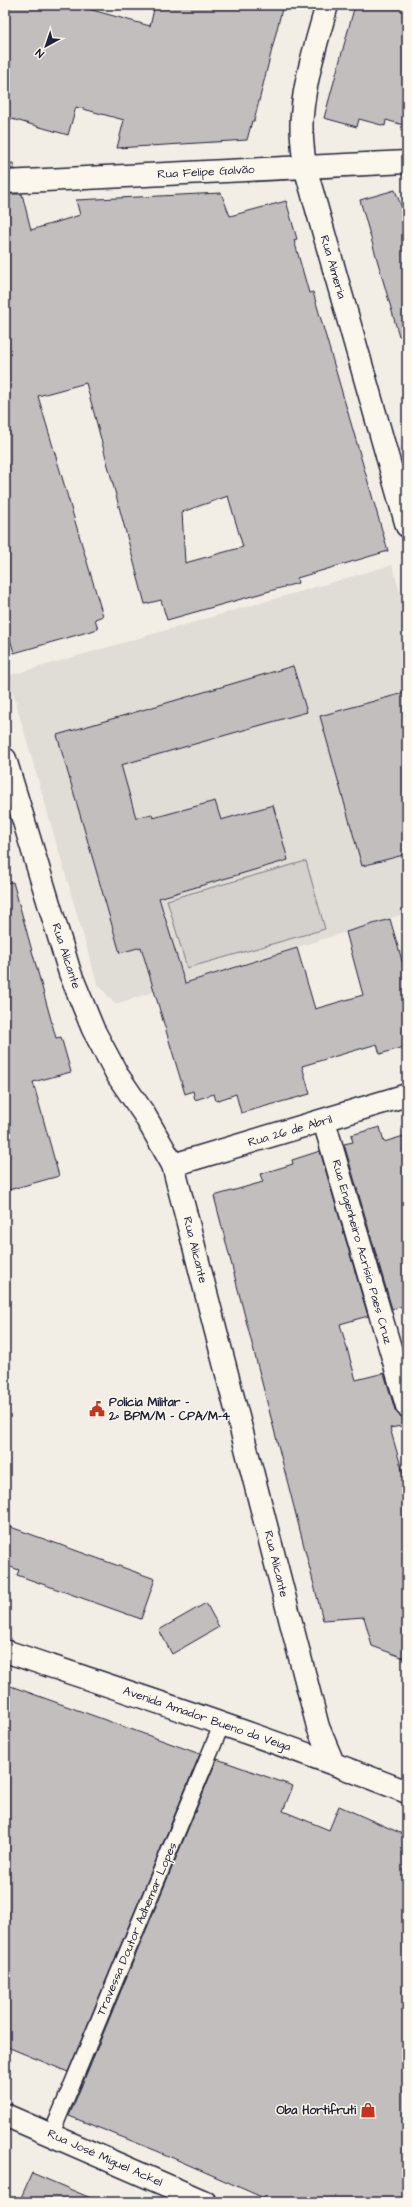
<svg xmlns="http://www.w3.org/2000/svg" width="412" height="2207" font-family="'Architects Daughter',sans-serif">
  <rect width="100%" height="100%" fill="#f2eee5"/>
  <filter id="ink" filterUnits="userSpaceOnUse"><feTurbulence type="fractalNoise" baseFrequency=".025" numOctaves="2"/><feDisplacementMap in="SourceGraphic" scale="8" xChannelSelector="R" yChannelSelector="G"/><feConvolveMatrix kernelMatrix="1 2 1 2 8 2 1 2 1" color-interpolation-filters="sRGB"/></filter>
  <g filter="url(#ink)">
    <path fill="#e0dcd6" d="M 392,565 L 407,618 L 407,913 L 115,1004 L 97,983 L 8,676 Z"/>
    <path fill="#d4d1cc" stroke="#7b7a84" d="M 306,861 L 325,929 L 187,968 L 167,900 Z"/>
    <g fill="#c2bebe" stroke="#22223b" fill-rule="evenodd">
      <path d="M 5,5 L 74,5 L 150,26 L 155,5 L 283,5 L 254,121 L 252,121 L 247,140 L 117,148 L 124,120 L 76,107 L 68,135 L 5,117 Z"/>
      <path d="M 355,5 L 407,5 L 407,126 L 386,120 L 385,126 L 359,119 L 357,127 L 324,118 Z"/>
      <path d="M 13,163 L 15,169 L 5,169 L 5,164 Z"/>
      <path d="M 395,190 L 407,221 L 407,335 L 399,336 L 360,200 Z"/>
      <path d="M 221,193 L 230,216 L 286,201 L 297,239 L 294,240 L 309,293 L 313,292 L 388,551 L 297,578 L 298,583 L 167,620 L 161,600 L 145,604 L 86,383 L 38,396 L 103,616 L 95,619 L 98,629 L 14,653 L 5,620 L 5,194 L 22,194 L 31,230 L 80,215 L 76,200 ZM 228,496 L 243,547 L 185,563 L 182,512 Z"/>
      <path d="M 293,666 L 307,712 L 121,765 L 136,818 L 152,814 L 153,818 L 215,801 L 221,820 L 273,805 L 288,860 L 159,898 L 185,983 L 297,948 L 315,1009 L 363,995 L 346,932 L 390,919 L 407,978 L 407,1046 L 380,1054 L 377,1044 L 302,1066 L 310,1094 L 241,1113 L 236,1094 L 216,1101 L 214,1094 L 195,1100 L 193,1091 L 185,1094 L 141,947 L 120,953 L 57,735 Z"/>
      <path d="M 407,692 L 407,854 L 362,866 L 320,716 Z"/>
      <path d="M 13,882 L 56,1038 L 61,1037 L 71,1072 L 33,1082 L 59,1176 L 5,1191 L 5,883 Z"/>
      <path d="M 380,1127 L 384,1142 L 407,1135 L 407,1305 L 392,1309 L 344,1144 L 353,1142 L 351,1135 Z"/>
      <path d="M 320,1151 L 368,1316 L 340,1324 L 356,1380 L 384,1373 L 395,1410 L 399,1415 L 407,1418 L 407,1425 L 390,1428 L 407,1487 L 407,1659 L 372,1646 L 364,1617 L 323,1620 L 214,1196 L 263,1182 L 260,1174 L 293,1164 L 292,1160 Z"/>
      <path d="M 5,1525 L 155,1579 L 141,1619 L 17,1575 L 19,1570 L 5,1565 Z"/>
      <path d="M 206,1603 L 219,1627 L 172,1654 L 159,1630 Z"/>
      <path d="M 5,1684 L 200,1754 L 68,2072 L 5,2046 Z"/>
      <path d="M 217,1759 L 293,1786 L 283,1811 L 329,1830 L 339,1806 L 407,1836 L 407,2202 L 273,2202 L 157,2151 L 69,2116 Z"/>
      <path d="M 32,2173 L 100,2202 L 19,2202 Z"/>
    </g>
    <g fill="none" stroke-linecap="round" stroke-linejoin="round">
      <defs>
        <path id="service" d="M 51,2135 L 222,1724"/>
        <g id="minor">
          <path d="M 327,5 C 317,41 305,78 302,115 C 300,132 303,150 305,167 L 407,526"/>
          <path d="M 5,759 L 70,973 L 93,1029 L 118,1076 L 144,1114 L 173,1165 L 318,1727 L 333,1763"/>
          <path d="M 324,1121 L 407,1406"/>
          <path d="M 173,1165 L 407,1095"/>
          <path d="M 5,2115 L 205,2202"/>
        </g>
        <path id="tertiary" d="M 5,182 L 407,162"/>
        <path id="secondary" d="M 5,1651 C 140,1696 275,1740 407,1792"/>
      </defs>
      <use href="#service" stroke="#22223b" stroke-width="18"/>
      <use href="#minor" stroke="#22223b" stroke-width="25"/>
      <use href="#tertiary" stroke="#22223b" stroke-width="25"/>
      <use href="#secondary" stroke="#22223b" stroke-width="25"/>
      <use href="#service" stroke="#fbf7ec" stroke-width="15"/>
      <use href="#minor" stroke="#fbf7ec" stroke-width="22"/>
      <use href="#tertiary" stroke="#fbf7ec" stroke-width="22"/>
      <use href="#secondary" stroke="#fbf7ec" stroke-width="22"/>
    </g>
  </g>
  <defs>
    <symbol id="civic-bare" viewBox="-9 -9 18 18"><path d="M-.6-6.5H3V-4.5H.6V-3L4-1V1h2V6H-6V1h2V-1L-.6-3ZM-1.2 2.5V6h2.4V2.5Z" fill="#c8321e" stroke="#fbf7ec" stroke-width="2.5" paint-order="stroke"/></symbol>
    <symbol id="shop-bare" viewBox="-9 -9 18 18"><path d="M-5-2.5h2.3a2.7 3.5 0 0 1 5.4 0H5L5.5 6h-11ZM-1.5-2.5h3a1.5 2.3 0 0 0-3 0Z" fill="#c8321e" stroke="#fbf7ec" stroke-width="2.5" paint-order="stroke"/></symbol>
  </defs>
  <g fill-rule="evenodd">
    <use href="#civic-bare" x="86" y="1398" width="22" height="22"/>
    <use href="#shop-bare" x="357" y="2099" width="22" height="22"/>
  </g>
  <g text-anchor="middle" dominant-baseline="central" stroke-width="3" stroke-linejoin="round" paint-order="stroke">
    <g font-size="12" fill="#22223b" stroke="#fbf7ec">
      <text transform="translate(206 172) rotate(-3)">Rua Felipe Galvão</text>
      <text transform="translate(333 267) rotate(74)">Rua Almeria</text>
      <text transform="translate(66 956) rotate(72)">Rua Alicante</text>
      <text transform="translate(290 1131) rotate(-16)">Rua 26 de Abril</text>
      <text transform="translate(195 1250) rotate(76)">Rua Alicante</text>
      <text transform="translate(362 1252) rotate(74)">Rua Engenheiro Acrísio Paes Cruz</text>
      <text transform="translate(276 1564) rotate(76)">Rua Alicante</text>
      <text transform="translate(207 1719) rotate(19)">Avenida Amador Bueno da Veiga</text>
      <text transform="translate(137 1929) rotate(-67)">Travessa Doutor Adhemar Lopes</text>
      <text transform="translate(105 2158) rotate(24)">Rua José Miguel Ackel</text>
    </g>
    <g font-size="12" font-weight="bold" fill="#22223b" stroke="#fbf7ec" text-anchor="start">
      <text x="109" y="1402">Polícia Militar -<tspan x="109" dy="14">2º BPM/M - CPA/M-4</tspan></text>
      <text x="356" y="2110" text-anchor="end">Oba Hortifruti</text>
    </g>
  </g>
  <rect width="412" height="2207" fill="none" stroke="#fbf7ec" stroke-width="20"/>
  <rect x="10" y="10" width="392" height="2187" fill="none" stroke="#22223b" stroke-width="1.5" filter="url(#ink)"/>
  <g transform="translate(46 46) rotate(220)" stroke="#fbf7ec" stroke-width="3" paint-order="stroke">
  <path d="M0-3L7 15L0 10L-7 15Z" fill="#22223b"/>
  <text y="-6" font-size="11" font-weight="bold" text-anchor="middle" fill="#22223b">N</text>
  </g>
</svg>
